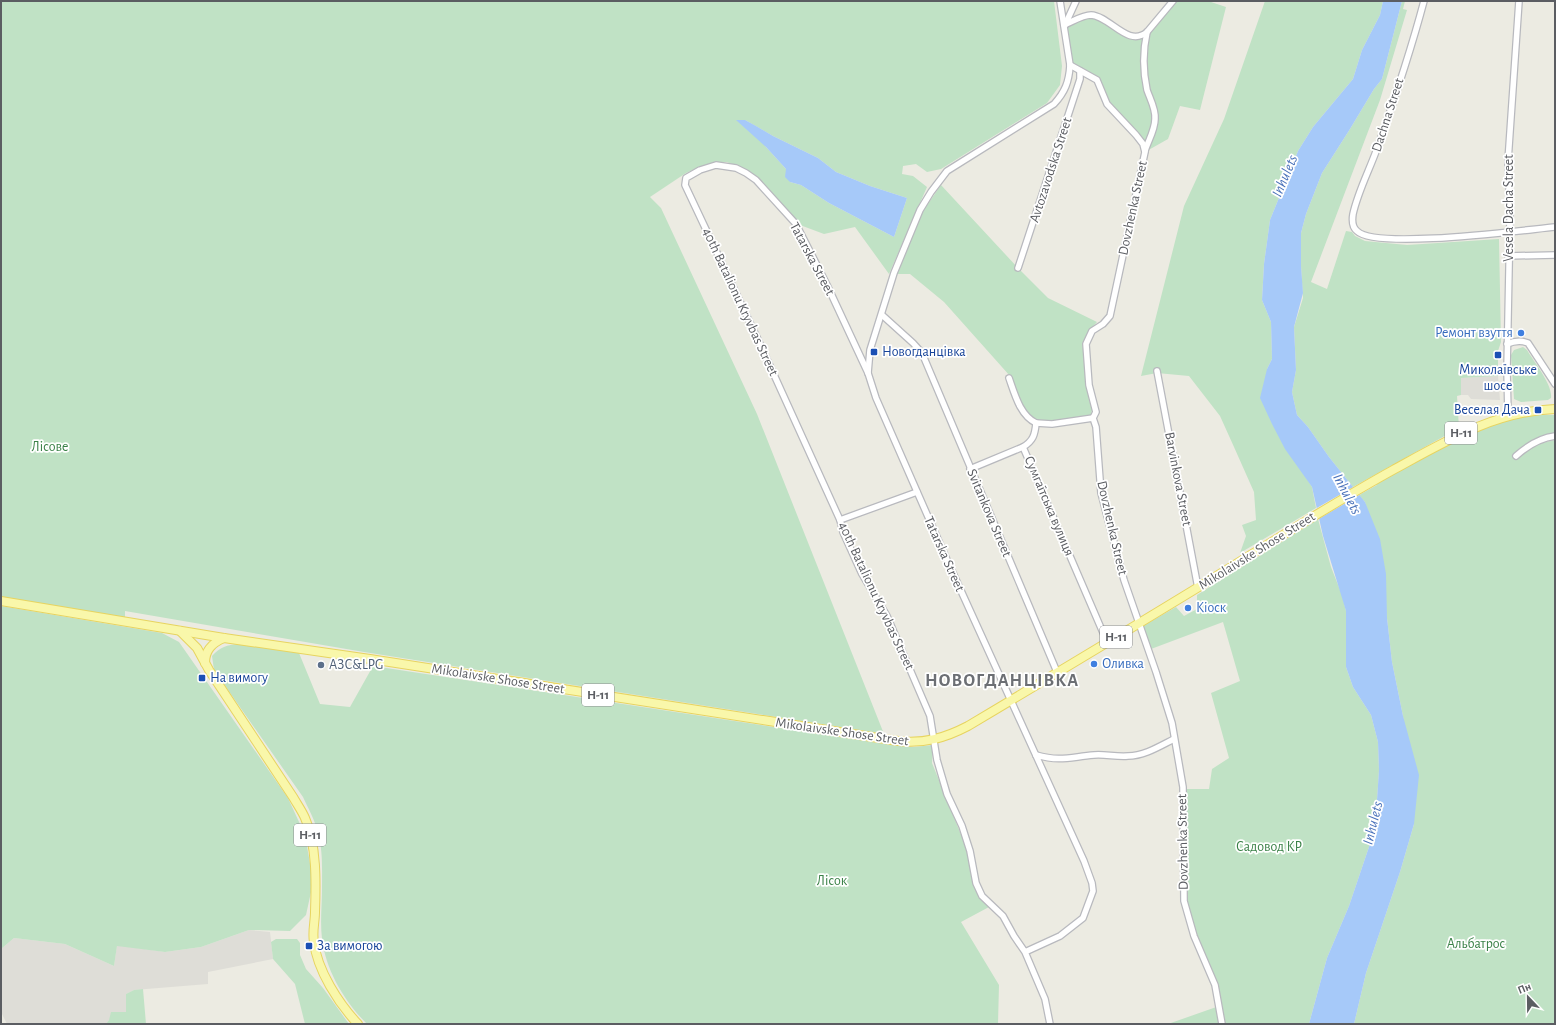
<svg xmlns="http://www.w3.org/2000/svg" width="1556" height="1025" font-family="'Alegreya Sans',sans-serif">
  <rect width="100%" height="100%" fill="#ecebe2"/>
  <g fill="#deddd7">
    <path d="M 1498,376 L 1500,400 L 1471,399 L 1468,395 L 1461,395 L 1460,378 Z"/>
    <path d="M 249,930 L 270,932 L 273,959 L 208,972 L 208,984 L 134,990 L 126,994 L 126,1012 L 109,1020 L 106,1024 L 7,1024 L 1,1012 L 1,949 L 14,938 L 65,944 L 114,966 L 117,945 L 165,952 L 201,947 Z"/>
  </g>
  <g fill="#c0e2c5" fill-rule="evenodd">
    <path d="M 1,1 L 1054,1 L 1062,66 L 1060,85 L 1047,103 L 941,169 L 927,172 L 916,164 L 903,166 L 902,174 L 913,176 L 927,187 L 889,274 L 855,227 L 824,234 L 800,225 L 759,179 L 749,171 L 727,162 L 716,162 L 699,167 L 686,173 L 650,197 L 661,208 L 757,414 L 884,734 L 364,652 L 125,611 L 125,622 L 1,601 ZM 745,120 L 773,136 L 818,158 L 836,172 L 870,186 L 907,198 L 894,237 L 829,203 L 801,185 L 790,182 L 786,169 L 766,147 Z"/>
    <path d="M 1173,1 L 1208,1 L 1226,7 L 1200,110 L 1180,106 L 1168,139 L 1145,152 L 1143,144 L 1107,104 L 1097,80 L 1070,65 L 1064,25 L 1090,15 L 1123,32 L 1142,35 Z"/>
    <path d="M 1265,1 L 1383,1 L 1380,15 L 1362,50 L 1353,79 L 1313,127 L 1298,151 L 1270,220 L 1264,264 L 1262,300 L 1271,322 L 1272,359 L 1267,369 L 1301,469 L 1312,487 L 1316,508 L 1240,553 L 1246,536 L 1242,525 L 1256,520 L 1254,492 L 1234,447 L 1220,416 L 1189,376 L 1157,373 L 1141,376 L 1184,206 L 1224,119 Z"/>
    <path d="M 1402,1 L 1405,1 L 1403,9 L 1407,10 L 1380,100 L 1311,282 L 1327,289 L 1346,231 L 1352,232 L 1355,236 L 1365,241 L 1407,245 L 1499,239 L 1501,342 L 1498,351 L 1494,351 L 1494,359 L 1498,359 L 1498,376 L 1461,378 L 1461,395 L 1457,396 L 1459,428 L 1353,487 L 1329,457 L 1308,427 L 1297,415 L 1292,392 L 1296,370 L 1294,327 L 1303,298 L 1301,266 L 1301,233 L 1306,214 L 1322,173 L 1350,129 L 1374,89 L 1382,79 Z"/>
    <path d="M 941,185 L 1018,268 L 1048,298 L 1097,322 L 1088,332 L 1082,344 L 1087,370 L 1089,401 L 1093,407 L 1090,417 L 1052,421 L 1038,421 L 1028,415 L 1018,398 L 1010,376 L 944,302 L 910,274 L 897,274 L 923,211 Z"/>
    <path d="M 1523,347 L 1527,350 C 1534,362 1553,385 1551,398 L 1548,400 L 1521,402 L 1514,399 L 1511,355 L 1514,350 Z"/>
    <path d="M 1508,415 L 1555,415 L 1555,434 L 1527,443 L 1532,448 L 1538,444 L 1555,440 L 1555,1024 L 1354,1024 L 1366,973 L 1400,872 L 1414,824 L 1403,716 L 1392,662 L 1387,618 L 1365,502 L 1359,495 L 1377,485 L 1375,480 Z"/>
    <path d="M 1318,519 L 1331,567 L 1342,595 L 1346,611 L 1346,667 L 1353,687 L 1371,715 L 1378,742 L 1379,770 L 1377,800 L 1371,841 L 1349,906 L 1327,958 L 1309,1024 L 1168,1024 L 1222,1005 L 1214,976 L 1195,934 L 1187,902 L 1185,789 L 1209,789 L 1212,769 L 1229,758 L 1211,693 L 1240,681 L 1223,622 L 1151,649 L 1143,626 L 1176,607 L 1184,616 L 1197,609 L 1197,595 Z"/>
    <path d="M 1,606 L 162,633 L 179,642 L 288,798 L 305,835 L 311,869 L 311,892 L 306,915 L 290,931 L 249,930 L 201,947 L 165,952 L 117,946 L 114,966 L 65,944 L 14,938 L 1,949 Z"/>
    <path d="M 239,644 L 299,653 L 320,704 L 350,707 L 373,666 L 899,746 L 914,747 L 933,745 L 932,763 L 968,852 L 974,884 L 979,896 L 989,907 L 961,922 L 999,985 L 998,1024 L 367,1024 C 345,1002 326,971 322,939 C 320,922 322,905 322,888 C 322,870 323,850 318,833 C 315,820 308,808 303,797 L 214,670 L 212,656 C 220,647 227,645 239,644 Z"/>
    <path d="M 276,939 L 297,939 L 300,943 L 300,955 L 306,969 L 323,988 L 349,1024 L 305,1024 L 295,984 L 273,959 L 271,942 Z"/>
    <path d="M 143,989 L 146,1024 L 106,1024 L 109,1020 L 111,1012 L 126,1012 L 126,994 L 134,990 Z"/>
  </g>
  <g fill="#a6c9f9">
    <path d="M 1383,1 L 1402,1 L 1382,79 L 1374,89 L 1350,129 L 1322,173 L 1306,214 L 1301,233 L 1301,266 L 1303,293 L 1294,327 L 1296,370 L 1292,392 L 1297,415 L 1308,427 L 1329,457 L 1365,502 L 1380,539 L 1386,574 L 1387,618 L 1392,662 L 1403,716 L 1419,775 L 1414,824 L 1400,872 L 1366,973 L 1354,1024 L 1309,1024 L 1327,958 L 1349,906 L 1371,841 L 1377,800 L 1379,770 L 1378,742 L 1371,715 L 1353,687 L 1346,667 L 1346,611 L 1323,536 L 1312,487 L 1285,449 L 1272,424 L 1260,398 L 1267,369 L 1272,359 L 1271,322 L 1262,300 L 1264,264 L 1270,220 L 1298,151 L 1313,127 L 1353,79 L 1362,50 L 1380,15 Z"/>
    <path d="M 736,120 L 745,120 L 756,126 L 773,136 L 818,158 L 836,172 L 870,186 L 907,198 L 894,237 L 829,203 L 801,185 L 790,182 L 785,177 L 786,169 L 766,147 Z"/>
  </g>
  <path fill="#ecebe2" d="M 1355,486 L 1361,494 L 1317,520 L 1315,509 Z"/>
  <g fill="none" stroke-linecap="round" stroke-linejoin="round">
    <defs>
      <g id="minor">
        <path d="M 1424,1 C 1411,50 1395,98 1378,146 C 1370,169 1358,191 1353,214 C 1352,220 1352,227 1357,231 C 1376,250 1523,230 1555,227"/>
        <path d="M 1064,25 C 1072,22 1082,15 1091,15 C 1110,16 1128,48 1147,32 L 1173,1"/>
        <path d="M 1065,25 L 1076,1"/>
        <path d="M 1070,65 L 1097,80 L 1107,104 L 1136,135 L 1143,144 L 1145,152 L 1110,316 L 1103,324 L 1092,331 L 1086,344 L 1089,385 L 1096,412 L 1093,418 L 1096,427 L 1101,493 L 1124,580 L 1156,672 L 1172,723 L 1183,787 L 1184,901 L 1194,936 L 1215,985 L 1222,1024"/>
        <path d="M 1145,151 C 1148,141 1155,130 1155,119 C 1156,109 1150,99 1147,90 C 1143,71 1143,50 1147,32"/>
        <path d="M 1508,256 L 1555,255"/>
        <path d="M 1018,268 L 1080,79 L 1080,71"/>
        <path d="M 882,315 L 913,343 L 922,353 L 1057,672"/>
        <path d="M 1507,344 C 1514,341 1521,340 1528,343 L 1555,384"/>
        <path d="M 1157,371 L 1198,588"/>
        <path d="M 868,373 L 870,350 L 894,273 L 920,210 L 931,192 L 947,171 L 1054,104 C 1065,92 1069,82 1070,65 L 1060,1"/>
        <path d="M 1009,378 C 1015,395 1020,415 1036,423 C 1035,435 1033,441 1023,447 L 1107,642"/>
        <path d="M 1508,415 L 1507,370 L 1510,218 L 1508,161 L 1519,1"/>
        <path d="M 1036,423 L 1052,424 L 1093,418"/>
        <path d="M 1516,456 C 1527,446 1540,438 1555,436"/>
        <path d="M 970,469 L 1023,447"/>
        <path d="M 840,520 L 917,492"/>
        <path d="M 1036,755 C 1061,762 1070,757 1094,755 C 1105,754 1116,757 1128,756 C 1144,756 1160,746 1174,739"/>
        <path d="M 1025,952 L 1060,936 L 1083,918 L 1093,891 L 1092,883 L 1084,861 L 947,560 L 876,398 L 868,373 L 827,285 L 796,224 L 756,180 L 746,173 L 736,168 L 716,165 L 700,170 L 686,178 L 685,185 L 760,344 L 840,520 L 843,532 L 862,574 L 887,616 L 930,716 L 937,760 L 947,794 L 962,826 L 970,851 L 976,883 L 982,896 L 1003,916 L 1014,936 L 1025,952 L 1045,999 L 1050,1024"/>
      </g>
      <g id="primary">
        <path d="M 1,601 L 224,638 L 370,659 L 898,741 C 924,744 945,738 968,726 C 1055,674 1142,622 1228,569 C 1283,535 1337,501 1393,470 C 1444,442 1495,411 1555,409"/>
        <path d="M 180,631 L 197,648 L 209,670 L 293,797 C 297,804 302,811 305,818 C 317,845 316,883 315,912 C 315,922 312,932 314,942 C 317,970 339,1004 358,1024"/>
        <path d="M 205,663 C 205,650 212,643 224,638"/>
      </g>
    </defs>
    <use href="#minor" stroke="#b8b9be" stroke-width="8"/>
    <use href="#primary" stroke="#e7d460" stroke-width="10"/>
    <use href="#minor" stroke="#fff" stroke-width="5.5"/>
    <use href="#primary" stroke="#f9f7aa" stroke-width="8"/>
  </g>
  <g fill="#3f7fe0" stroke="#fff" stroke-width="1.5">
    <circle cx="1521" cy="333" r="4"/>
    <circle cx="1188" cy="608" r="4"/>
    <circle cx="1094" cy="664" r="4"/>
  </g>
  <g fill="#1a4fb4" stroke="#fff" stroke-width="1.5">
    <rect x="870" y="348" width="8" height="8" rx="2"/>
    <rect x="1494" y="351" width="8" height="8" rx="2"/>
    <rect x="1534" y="406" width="8" height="8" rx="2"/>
    <rect x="198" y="674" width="8" height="8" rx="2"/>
    <rect x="305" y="942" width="8" height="8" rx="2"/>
  </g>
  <circle fill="#5c6f8a" stroke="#fff" stroke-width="1.5" cx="321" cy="665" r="4"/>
  <g text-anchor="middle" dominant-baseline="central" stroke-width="3.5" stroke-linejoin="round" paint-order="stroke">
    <g fill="#fff" stroke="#8c8e91" stroke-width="1">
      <rect x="1445" y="422" width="32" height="22" rx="3"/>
      <rect x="1100" y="626" width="32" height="22" rx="3"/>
      <rect x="582" y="684" width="32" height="22" rx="3"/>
      <rect x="294" y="824" width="32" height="22" rx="3"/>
    </g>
    <g font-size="13" font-weight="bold" fill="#5b5d62">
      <text x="1461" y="433">Н-11</text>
      <text x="1116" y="637">Н-11</text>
      <text x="598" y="695">Н-11</text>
      <text x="310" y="835">Н-11</text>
    </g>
    <g font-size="14" fill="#5b5d62" stroke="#fff">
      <text transform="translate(1388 115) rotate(-72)">Dachna Street</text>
      <text transform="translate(1051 170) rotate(-72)">Avtozavodska Street</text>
      <text transform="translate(1133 208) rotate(-78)">Dovzhenka Street</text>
      <text transform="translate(1509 208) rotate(-90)">Vesela Dacha Street</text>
      <text transform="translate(812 259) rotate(62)">Tatarska Street</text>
      <text transform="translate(740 302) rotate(65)">40th Batalionu Kryvbas Street</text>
      <text transform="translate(1178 479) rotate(79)">Barvinkova Street</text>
      <text transform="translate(1049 506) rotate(67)">Сумгаїтська вулиця</text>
      <text transform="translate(989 513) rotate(67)">Svitankova Street</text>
      <text transform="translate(1112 528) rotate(77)">Dovzhenka Street</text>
      <text transform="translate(1257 551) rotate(-32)">Mikolaivske Shose Street</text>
      <text transform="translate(944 554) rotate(66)">Tatarska Street</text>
      <text transform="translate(876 596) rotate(65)">40th Batalionu Kryvbas Street</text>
      <text transform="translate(498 679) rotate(9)">Mikolaivske Shose Street</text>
      <text transform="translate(842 732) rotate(8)">Mikolaivske Shose Street</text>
      <text transform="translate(1183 842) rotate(-91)">Dovzhenka Street</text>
    </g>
    <g font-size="14" fill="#366cbe" stroke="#fff" text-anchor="start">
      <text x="1513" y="333" text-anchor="end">Ремонт взуття</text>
      <text x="1196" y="608">Кіоск</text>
      <text x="1102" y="664">Оливка</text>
    </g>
    <g font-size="14" fill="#164399" stroke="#fff" text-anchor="start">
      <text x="882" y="352">Новогданцівка</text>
      <text x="1498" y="370" text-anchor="middle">Миколаївське<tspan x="1498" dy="16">шосе</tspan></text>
      <text x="1530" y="410" text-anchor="end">Веселая Дача</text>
      <text x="210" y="678">На вимогу</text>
      <text x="317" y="946">За вимогою</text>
    </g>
    <g font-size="14" fill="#3a8147" stroke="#fff">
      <text x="50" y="447">Лісове</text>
      <text x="1269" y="847">Садовод КР</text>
      <text x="832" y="881">Лісок</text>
      <text x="1476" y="944">Альбатрос</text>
    </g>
    <g font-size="14" fill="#4e5e75" stroke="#fff" text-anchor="start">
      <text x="329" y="665">АЗС&amp;LPG</text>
    </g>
    <g font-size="15" font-style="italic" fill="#4a72ba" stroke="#fff">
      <text transform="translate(1285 176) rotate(-67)">Inhulets</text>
      <text transform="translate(1347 494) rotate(62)">Inhulets</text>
      <text transform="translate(1373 823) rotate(-76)">Inhulets</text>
    </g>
    <g font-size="18" font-weight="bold" letter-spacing="1" fill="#6c6f74" stroke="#fff">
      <text x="1002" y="681">НОВОГДАНЦІВКА</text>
    </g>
  </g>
  <rect width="1556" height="1025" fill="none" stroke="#5b5d62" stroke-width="4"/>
  <g transform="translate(1528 997) rotate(338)" stroke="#ffffff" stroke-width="3" paint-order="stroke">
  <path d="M0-3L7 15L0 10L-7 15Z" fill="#5b5d62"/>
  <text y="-6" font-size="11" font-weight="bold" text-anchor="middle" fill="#5b5d62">Пн</text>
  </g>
</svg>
